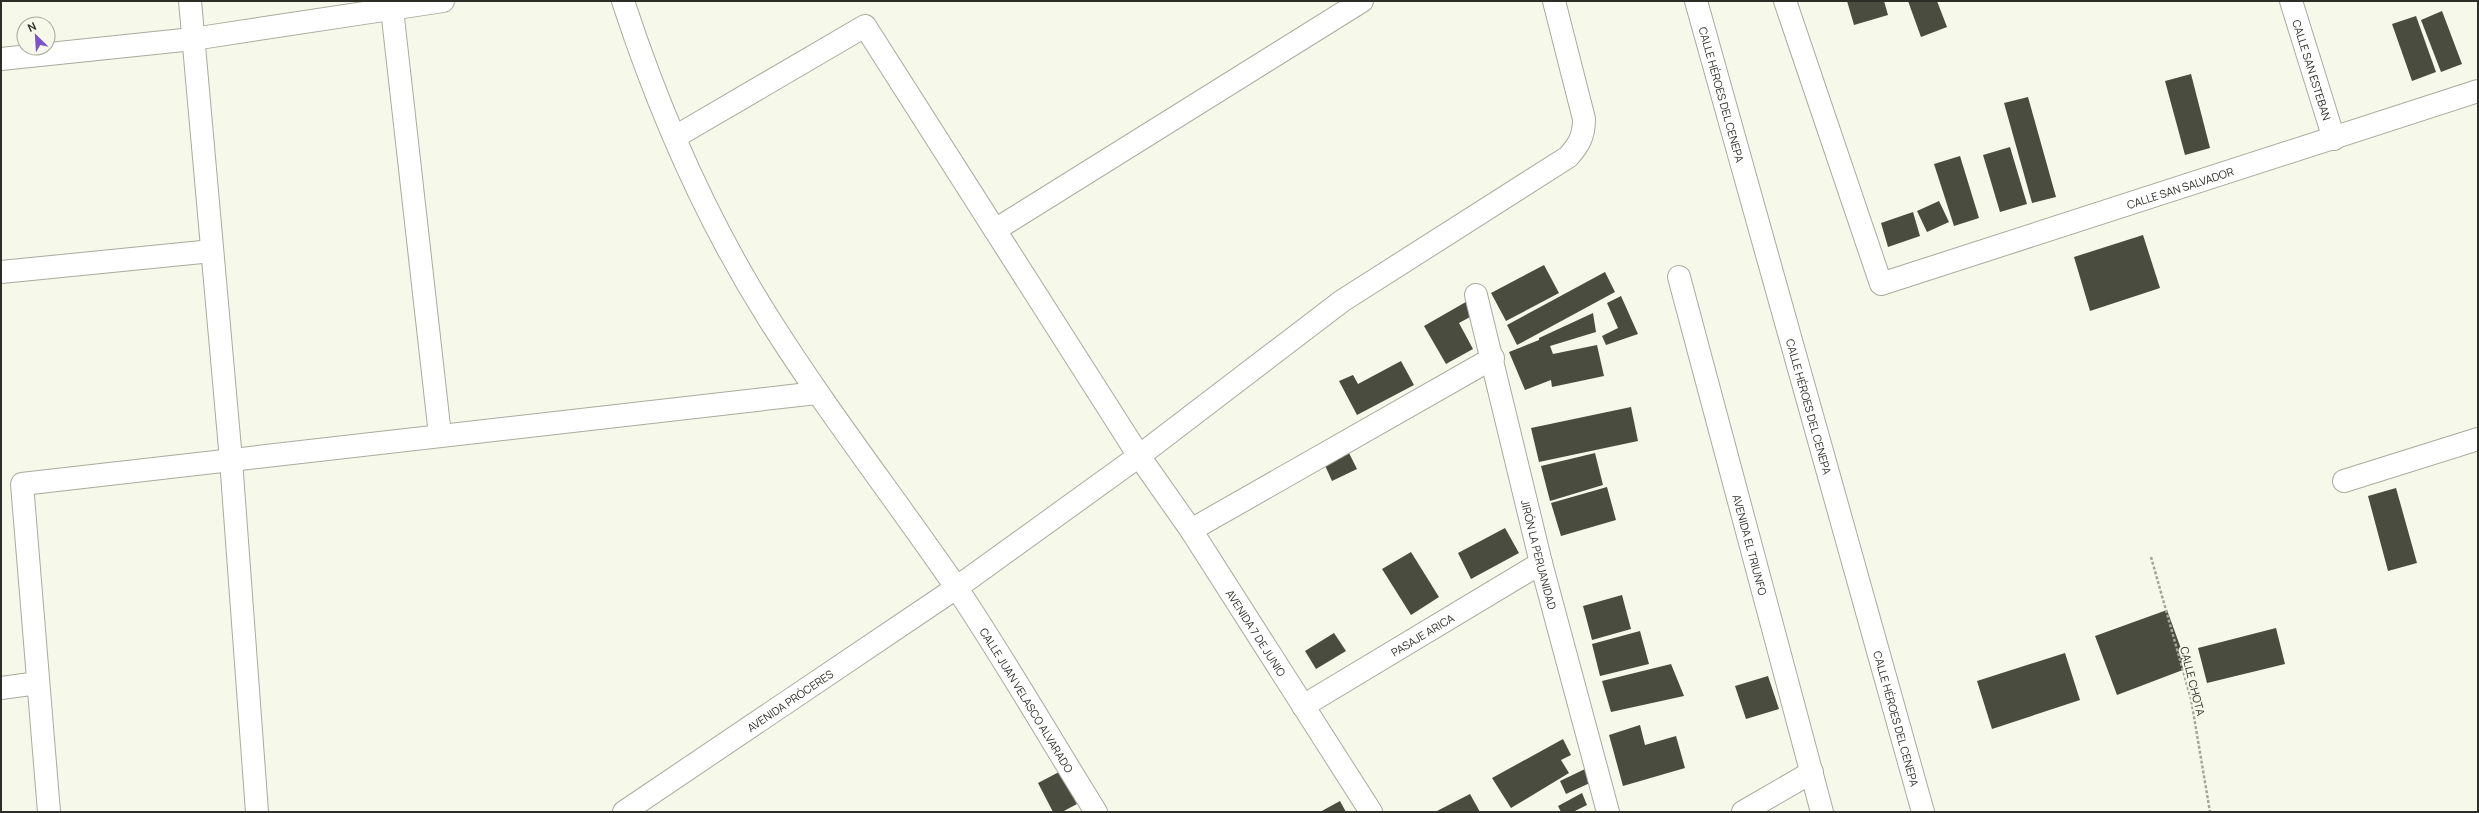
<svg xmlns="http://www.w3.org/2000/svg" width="2479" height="813" font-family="Manrope,sans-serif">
  <rect width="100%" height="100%" fill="#f6f9ea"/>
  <g fill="#4a4c40">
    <path d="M 1847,1 L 1884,1 L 1888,15 L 1854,25 Z"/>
    <path d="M 1908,1 L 1937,1 L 1947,27 L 1921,37 Z"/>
    <path d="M 2442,11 L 2462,64 L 2441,72 L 2421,20 Z"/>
    <path d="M 2416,16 L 2436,72 L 2412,81 L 2392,24 Z"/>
    <path d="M 2191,74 L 2210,148 L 2185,155 L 2165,81 Z"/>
    <path d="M 2028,97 L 2056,197 L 2032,203 L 2004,103 Z"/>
    <path d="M 2010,147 L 2027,204 L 2000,212 L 1983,155 Z"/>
    <path d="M 1960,156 L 1979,218 L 1954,226 L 1934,164 Z"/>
    <path d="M 1939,201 L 1949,222 L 1927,232 L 1917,211 Z"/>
    <path d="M 1913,212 L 1920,236 L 1888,247 L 1881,223 Z"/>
    <path d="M 2143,235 L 2160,288 L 2090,311 L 2074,257 Z"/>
    <path d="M 1544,265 L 1559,293 L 1506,321 L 1491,293 Z"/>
    <path d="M 1605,272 L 1615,292 L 1517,345 L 1507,325 Z"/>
    <path d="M 1621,296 L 1638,334 L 1606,345 L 1602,336 L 1618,328 L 1607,303 Z"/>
    <path d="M 1471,299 L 1479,312 L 1459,323 L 1473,349 L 1446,364 L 1424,326 Z"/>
    <path d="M 1593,313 L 1596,332 L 1550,346 L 1553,354 L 1597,345 L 1604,376 L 1552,387 L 1551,380 L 1525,390 L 1509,352 L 1539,340 L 1539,338 Z"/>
    <path d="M 1401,361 L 1414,385 L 1357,415 L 1339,381 L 1353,375 L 1358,384 Z"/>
    <path d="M 1631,407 L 1638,441 L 1539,462 L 1531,428 Z"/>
    <path d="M 1347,449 L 1357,469 L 1332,481 L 1323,461 Z"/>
    <path d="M 1595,453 L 1603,485 L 1550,501 L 1541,466 Z"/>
    <path d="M 1607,487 L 1616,520 L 1561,536 L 1551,503 Z"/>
    <path d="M 2396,488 L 2417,563 L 2388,571 L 2368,496 Z"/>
    <path d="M 1505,528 L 1519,553 L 1471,579 L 1458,553 Z"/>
    <path d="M 1411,552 L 1439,597 L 1411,615 L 1382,569 Z"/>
    <path d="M 1622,595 L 1631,629 L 1592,640 L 1583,606 Z"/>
    <path d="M 2167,610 L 2188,668 L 2117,695 L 2095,636 Z"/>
    <path d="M 2276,628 L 2285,664 L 2207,683 L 2198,648 Z"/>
    <path d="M 1640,631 L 1649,664 L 1600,676 L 1592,644 Z"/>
    <path d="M 1334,633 L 1346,651 L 1316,669 L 1305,651 Z"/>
    <path d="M 2065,653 L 2080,700 L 1992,729 L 1977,681 Z"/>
    <path d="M 1671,664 L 1684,696 L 1611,712 L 1602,681 Z"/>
    <path d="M 1768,676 L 1779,709 L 1746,719 L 1735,686 Z"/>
    <path d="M 1640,725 L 1645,745 L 1676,736 L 1685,768 L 1623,786 L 1609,735 Z"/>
    <path d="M 1563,739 L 1571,755 L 1561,760 L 1569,773 L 1511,808 L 1492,778 Z"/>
    <path d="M 1585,769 L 1592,782 L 1566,794 L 1560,781 Z"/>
    <path d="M 1059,772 L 1077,804 L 1062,812 L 1053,812 L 1038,783 Z"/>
    <path d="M 1582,793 L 1587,805 L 1573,812 L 1561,812 L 1558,806 Z"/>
    <path d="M 1470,794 L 1480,812 L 1435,812 Z"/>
    <path d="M 1340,801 L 1346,812 L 1320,812 Z"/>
  </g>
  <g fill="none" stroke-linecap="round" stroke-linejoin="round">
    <defs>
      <g id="minor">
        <path d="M 190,1 L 231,460 L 257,812"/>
        <path id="s1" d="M 623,1 C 659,111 707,221 769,319 C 827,411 894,497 956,587 C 1005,660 1049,737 1096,812"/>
        <path id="s2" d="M 1696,1 L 1923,812"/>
        <path id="s3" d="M 1785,1 L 1881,284 L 2478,91"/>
        <path id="s4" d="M 2291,1 L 2334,139"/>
        <path d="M 392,9 L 440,435"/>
        <path d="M 1,59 L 193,39 L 443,1"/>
        <path id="s5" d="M 675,137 L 865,26 L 1139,456 L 1191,530 L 1371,812"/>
        <path d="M 995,230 L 1362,1"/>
        <path d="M 1,272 L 212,251"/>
        <path id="s6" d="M 1679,277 L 1822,812"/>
        <path id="s7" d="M 1476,295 L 1541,563 L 1608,812"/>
        <path d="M 2344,481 L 2478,439"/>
        <path d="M 1191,530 L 1493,358"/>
        <path d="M 1,688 L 38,683"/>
        <path id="s8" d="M 1303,706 L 1541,563"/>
        <path d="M 49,812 L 22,484 L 817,393"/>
        <path id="s9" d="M 624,812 L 956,588 L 1139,456 L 1342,301 L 1568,157 C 1579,145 1584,136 1584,119 L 1554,1"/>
        <path d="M 1743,812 L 1812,772"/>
      </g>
    </defs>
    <use href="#minor" stroke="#a8ab9d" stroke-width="24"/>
    <path stroke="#a4a69b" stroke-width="2.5" stroke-dasharray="3 2" stroke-linecap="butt" d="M 2151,557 L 2191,699 L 2210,812"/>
    <use href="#minor" stroke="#fff" stroke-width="22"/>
  </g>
  <g text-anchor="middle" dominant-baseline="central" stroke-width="4" stroke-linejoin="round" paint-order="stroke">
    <g font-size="11" fill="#2d2e28" stroke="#f6f9ea">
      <text stroke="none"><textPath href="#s4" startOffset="72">CALLE SAN ESTEBAN</textPath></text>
      <text stroke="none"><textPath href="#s2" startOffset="97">CALLE HÉROES DEL CENEPA</textPath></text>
      <text stroke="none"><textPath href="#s3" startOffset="613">CALLE SAN SALVADOR</textPath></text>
      <text stroke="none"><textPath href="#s2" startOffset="421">CALLE HÉROES DEL CENEPA</textPath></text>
      <text stroke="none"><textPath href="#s6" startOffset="277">AVENIDA EL TRIUNFO</textPath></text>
      <text stroke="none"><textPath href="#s7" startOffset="267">JIRÓN LA PERUANIDAD</textPath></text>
      <text stroke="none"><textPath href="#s5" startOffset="942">AVENIDA 7 DE JUNIO</textPath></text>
      <text stroke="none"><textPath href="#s8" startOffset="139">PASAJE ARICA</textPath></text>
      <text transform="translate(2193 681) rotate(76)">CALLE CHOTA</text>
      <text stroke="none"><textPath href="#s9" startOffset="200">AVENIDA PRÓCERES</textPath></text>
      <text stroke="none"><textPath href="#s1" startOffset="811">CALLE JUAN VELASCO ALVARADO</textPath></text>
      <text stroke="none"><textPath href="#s2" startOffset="745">CALLE HÉROES DEL CENEPA</textPath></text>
    </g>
  </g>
  <rect width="2479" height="813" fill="none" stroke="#2d2e28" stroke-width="4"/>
  <g transform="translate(36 36) rotate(335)"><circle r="19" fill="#f6f9ea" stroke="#a6a89c"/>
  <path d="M0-3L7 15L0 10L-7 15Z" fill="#7b54cd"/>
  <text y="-6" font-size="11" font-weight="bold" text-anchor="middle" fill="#2d2e28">N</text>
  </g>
</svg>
